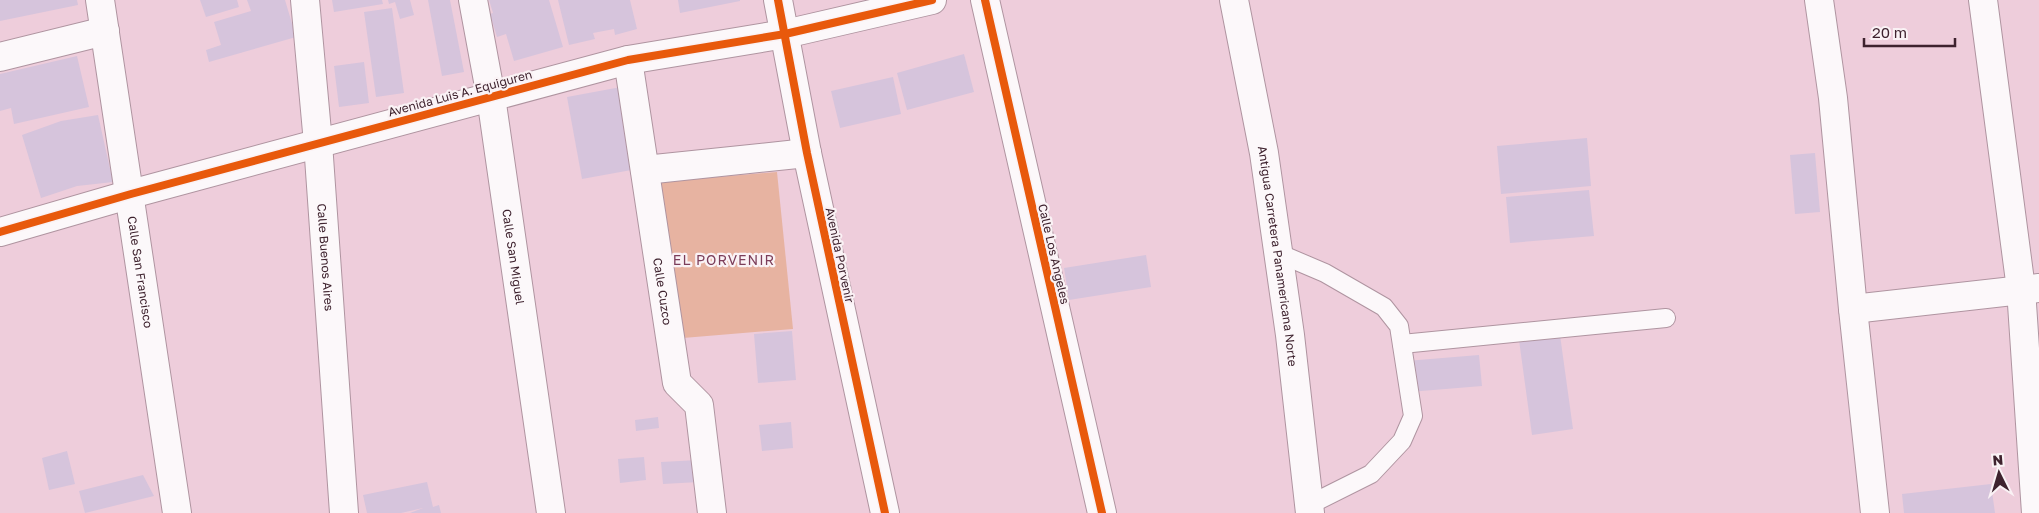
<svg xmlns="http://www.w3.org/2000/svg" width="2039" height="513" font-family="'Golos Text',sans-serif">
  <rect width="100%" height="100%" fill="#eecddb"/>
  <path fill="#e7b3a1" d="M 777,172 L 793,329 L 683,338 L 659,182 Z"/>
  <g fill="#d6c4dc">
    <path d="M 0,0 L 77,0 L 78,5 L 0,21 Z"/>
    <path d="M 200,0 L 237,0 L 239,7 L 206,17 Z"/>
    <path d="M 247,0 L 285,0 L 296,37 L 209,62 L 206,50 L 221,45 L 214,22 L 251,11 Z"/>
    <path d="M 332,0 L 382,0 L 383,4 L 334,12 Z"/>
    <path d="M 388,0 L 410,0 L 414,15 L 400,19 L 395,2 L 389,4 Z"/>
    <path d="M 428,0 L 450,0 L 464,72 L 442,76 Z"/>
    <path d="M 489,0 L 549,0 L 563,47 L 514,61 L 506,34 L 497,37 L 490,14 L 493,13 Z"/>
    <path d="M 558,0 L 630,0 L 637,29 L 615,35 L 614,29 L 593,33 L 595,39 L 569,45 Z"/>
    <path d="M 678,0 L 740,0 L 740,1 L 680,13 Z"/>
    <path d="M 392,8 L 404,93 L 376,97 L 364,12 Z"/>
    <path d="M 964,54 L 974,92 L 907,110 L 897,73 Z"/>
    <path d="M 77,56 L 89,107 L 14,124 L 11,108 L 0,111 L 0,74 Z"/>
    <path d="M 364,62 L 369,103 L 339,107 L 334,66 Z"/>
    <path d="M 893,77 L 901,114 L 840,128 L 831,91 Z"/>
    <path d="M 621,87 L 637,169 L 582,179 L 567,97 Z"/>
    <path d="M 98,115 L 113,182 L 77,186 L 41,198 L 22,135 L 61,121 Z"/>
    <path d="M 1587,138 L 1591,186 L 1501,194 L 1497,146 Z"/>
    <path d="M 1815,153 L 1820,212 L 1795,214 L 1790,155 Z"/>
    <path d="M 1589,190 L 1594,236 L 1510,243 L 1506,197 Z"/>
    <path d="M 1146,255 L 1151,287 L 1069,300 L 1064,268 Z"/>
    <path d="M 792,331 L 796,380 L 758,383 L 754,334 Z"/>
    <path d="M 1560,335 L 1573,429 L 1532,435 L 1519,340 Z"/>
    <path d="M 1479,355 L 1482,386 L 1409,392 L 1406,361 Z"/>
    <path d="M 658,417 L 659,428 L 636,431 L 635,420 Z"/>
    <path d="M 791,422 L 793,448 L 762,451 L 759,425 Z"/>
    <path d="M 67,451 L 75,484 L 49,490 L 42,458 Z"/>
    <path d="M 644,457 L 646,480 L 620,483 L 618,459 Z"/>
    <path d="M 698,460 L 699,482 L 663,484 L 661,462 Z"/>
    <path d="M 143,475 L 154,496 L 85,513 L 79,491 Z"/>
    <path d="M 427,482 L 433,507 L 439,505 L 441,513 L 410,513 L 423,508 L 401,513 L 367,513 L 363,495 Z"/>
    <path d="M 1991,484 L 1995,513 L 1904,513 L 1902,494 Z"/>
  </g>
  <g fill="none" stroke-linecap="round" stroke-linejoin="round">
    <defs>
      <g id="lane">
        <path d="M 1278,253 L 1325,273 L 1384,307 L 1399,326 L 1413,416 L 1402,441 L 1371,474 L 1309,505"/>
        <path d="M 1402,344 L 1666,318"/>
      </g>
      <g id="street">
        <path id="s1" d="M 100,0 L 177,513"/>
        <path id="s2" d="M 305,0 L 318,143 L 344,513"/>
        <path id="s3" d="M 473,0 L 491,97 L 551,513"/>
        <path d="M 778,0 L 807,153 L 885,513"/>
        <path d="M 985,0 L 1102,513"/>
        <path d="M 1819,0 L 1833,98 L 1853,309 L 1875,513"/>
        <path d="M 1983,0 L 2021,289 L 2036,513"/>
        <path d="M 0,57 L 105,31"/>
        <path id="s4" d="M 628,60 L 677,383 L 699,405 L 712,513"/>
        <path d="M 645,170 L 807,153"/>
        <path d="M 1853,309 L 2039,288"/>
      </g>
      <path id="secondary" d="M 0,232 L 131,194 L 628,60 L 785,34 L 932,0"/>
      <g id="primary">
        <path id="s5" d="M 1234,0 L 1264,153 L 1290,335 L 1310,513"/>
      </g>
    </defs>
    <use href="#lane" stroke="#af94a0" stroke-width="20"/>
    <use href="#street" stroke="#af94a0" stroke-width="30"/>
    <use href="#secondary" stroke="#af94a0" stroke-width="30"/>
    <use href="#primary" stroke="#af94a0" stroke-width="30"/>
    <use href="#lane" stroke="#fcf8fa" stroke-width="18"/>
    <use href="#street" stroke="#fcf8fa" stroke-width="28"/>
    <use href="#secondary" stroke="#fcf8fa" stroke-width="28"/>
    <use href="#primary" stroke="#fcf8fa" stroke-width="28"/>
    <defs>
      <g id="cycleway">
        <path d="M 778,0 L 807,153 L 885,513"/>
        <path d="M 985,0 L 1102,513"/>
        <path d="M 0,232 L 131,194 L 628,60 L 785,34 L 932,0"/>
      </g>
    </defs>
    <use href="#cycleway" stroke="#faf2f5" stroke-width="11"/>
    <use href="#cycleway" stroke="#e8590c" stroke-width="8"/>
  </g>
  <g text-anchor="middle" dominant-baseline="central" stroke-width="4.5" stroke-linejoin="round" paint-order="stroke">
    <g font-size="12" fill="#3e222e" stroke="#faf2f5">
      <text transform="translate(460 93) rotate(-15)">Avenida Luis A. Equiguren</text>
      <text transform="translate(1054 254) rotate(77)">Calle Los Angeles</text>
      <text transform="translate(840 255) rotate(78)">Avenida Porvenir</text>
      <text stroke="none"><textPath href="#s2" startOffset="258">Calle Buenos Aires</textPath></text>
      <text stroke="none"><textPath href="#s3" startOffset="260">Calle San Miguel</textPath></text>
      <text stroke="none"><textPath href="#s5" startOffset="260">Antigua Carretera Panamericana Norte</textPath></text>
      <text stroke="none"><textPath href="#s1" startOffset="275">Calle San Francisco</textPath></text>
      <text stroke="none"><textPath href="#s4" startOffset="234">Calle Cuzco</textPath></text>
    </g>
    <g font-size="14" letter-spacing="1" fill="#7c3e5a" stroke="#faf2f5">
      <text x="724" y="259">EL PORVENIR</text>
    </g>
  </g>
  <g transform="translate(1999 473) rotate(355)" stroke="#faf2f5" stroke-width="4" paint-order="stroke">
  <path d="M0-4L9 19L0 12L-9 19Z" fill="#3e222e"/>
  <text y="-8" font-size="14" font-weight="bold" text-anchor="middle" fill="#3e222e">N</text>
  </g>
  <path d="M1864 38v8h91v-8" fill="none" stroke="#3e222e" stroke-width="2.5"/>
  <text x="1872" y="38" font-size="15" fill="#3e222e" stroke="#faf2f5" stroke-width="4" paint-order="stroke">20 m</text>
</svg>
